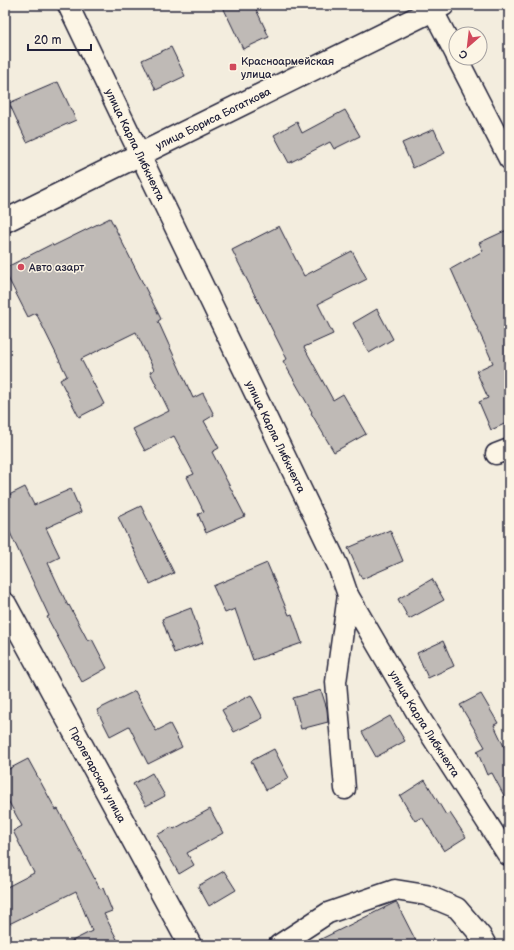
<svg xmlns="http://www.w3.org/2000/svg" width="514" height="950" font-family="'Balsamiq Sans',sans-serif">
  <rect width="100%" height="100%" fill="#f3edde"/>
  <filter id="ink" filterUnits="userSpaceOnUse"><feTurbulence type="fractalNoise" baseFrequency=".025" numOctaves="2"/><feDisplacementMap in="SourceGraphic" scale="8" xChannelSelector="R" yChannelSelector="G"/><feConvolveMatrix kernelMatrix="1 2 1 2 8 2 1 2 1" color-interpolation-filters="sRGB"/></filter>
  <g filter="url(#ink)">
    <g fill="#bfbab6" stroke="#22223b">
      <path d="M 222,5 L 254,5 L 269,37 L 243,49 Z"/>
      <path d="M 171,47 L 185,76 L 156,90 L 142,60 Z"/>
      <path d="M 58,82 L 76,120 L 27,142 L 9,103 Z"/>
      <path d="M 345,110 L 360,136 L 334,149 L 330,142 L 289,163 L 274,135 L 297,122 L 302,133 Z"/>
      <path d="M 434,129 L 445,153 L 413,168 L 402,143 Z"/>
      <path d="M 110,218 L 161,319 L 158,321 L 193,398 L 203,393 L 214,415 L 204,421 L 219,448 L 212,452 L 245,516 L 206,533 L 198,514 L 204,512 L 187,477 L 194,474 L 174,436 L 145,451 L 133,429 L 169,411 L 150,372 L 154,370 L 136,332 L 81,359 L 104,404 L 79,417 L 60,380 L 67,376 L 36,313 L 28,317 L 5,272 L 5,268 L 52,244 L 53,246 Z"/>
      <path d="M 279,226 L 304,276 L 352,251 L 367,279 L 318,304 L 333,334 L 304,347 L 333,400 L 343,394 L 366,434 L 334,452 L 311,413 L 312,412 L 283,361 L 287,359 L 232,250 Z"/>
      <path d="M 509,229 L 509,422 L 491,430 L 479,402 L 488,398 L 476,371 L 493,363 L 451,269 L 483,251 L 479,243 Z"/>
      <path d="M 377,309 L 393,339 L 369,353 L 353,323 Z"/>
      <path d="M 25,487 L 34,505 L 71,489 L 81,512 L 46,528 L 60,557 L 48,563 L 68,606 L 69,605 L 88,641 L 92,639 L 107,668 L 82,682 L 47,617 L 49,616 L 5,522 L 5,497 Z"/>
      <path d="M 141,506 L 174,573 L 150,584 L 118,517 Z"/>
      <path d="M 390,530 L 403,561 L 362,579 L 348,548 Z"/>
      <path d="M 267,563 L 289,615 L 292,614 L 302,643 L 253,660 L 235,609 L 225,613 L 213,586 Z"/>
      <path d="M 432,579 L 444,600 L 409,619 L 398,599 Z"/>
      <path d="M 191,608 L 203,643 L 174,653 L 162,619 Z"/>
      <path d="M 443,641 L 454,666 L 428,678 L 417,653 Z"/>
      <path d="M 321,690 L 327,709 L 328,722 L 301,729 L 293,698 Z"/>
      <path d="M 135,691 L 156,731 L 170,724 L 182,747 L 148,764 L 129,726 L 110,736 L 97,710 Z"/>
      <path d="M 481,694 L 498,723 L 494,725 L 509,757 L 509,805 L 492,773 L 487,775 L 477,751 L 485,747 L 460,705 Z"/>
      <path d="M 251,695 L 263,718 L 234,732 L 222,710 Z"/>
      <path d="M 390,716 L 405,741 L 376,757 L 362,732 Z"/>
      <path d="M 274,749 L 289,778 L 266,790 L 251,761 Z"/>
      <path d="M 28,759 L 56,810 L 58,809 L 100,889 L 103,888 L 112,911 L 104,914 L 120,945 L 64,945 L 92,931 L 76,891 L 5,926 L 5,888 L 34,873 L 13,831 L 22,826 L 5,795 L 5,771 Z"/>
      <path d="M 152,773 L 165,796 L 146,806 L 133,784 Z"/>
      <path d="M 425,780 L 446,815 L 450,813 L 466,837 L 444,851 L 422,817 L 415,821 L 400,796 Z"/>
      <path d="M 210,809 L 223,833 L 187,853 L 194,865 L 179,874 L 157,835 L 172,827 L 174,829 Z"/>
      <path d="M 224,871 L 236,890 L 209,906 L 198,886 Z"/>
      <path d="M 396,902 L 418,945 L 309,945 Z"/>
    </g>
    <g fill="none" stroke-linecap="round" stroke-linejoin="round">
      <defs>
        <g id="minor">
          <path id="s1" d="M 68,5 L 338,566 L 348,595 L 418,715 L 508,855"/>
          <path d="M 430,5 L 456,55"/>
          <path d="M 457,58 L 509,159"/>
          <path d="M 496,454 L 509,449"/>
          <path d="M 345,789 L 336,682 L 348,595"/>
          <path d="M 279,945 L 328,913 L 395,890 L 426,895 L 457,908 L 481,936 L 486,945"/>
        </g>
        <g id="major">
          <path id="s2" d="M 5,221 L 443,5"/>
          <path id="s3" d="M 5,604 L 190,945"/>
        </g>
      </defs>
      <use href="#minor" stroke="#22223b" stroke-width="23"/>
      <use href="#major" stroke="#22223b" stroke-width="25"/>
      <use href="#minor" stroke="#fcf5e5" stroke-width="20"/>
      <use href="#major" stroke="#fcf5e5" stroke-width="22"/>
    </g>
  </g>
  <g fill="#d1495b" stroke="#fcf5e5" stroke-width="1.5">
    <rect x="229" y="63" width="8" height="8" rx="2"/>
    <circle cx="21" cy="267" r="4"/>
  </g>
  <g text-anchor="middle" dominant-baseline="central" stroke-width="3" stroke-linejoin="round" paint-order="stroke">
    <g font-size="11" fill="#22223b" stroke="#fcf5e5" text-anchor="start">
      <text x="241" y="61">Красноармейская<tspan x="241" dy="13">улица</tspan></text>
      <text x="29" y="267">Авто азарт</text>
    </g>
    <g font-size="11" fill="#22223b" stroke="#fcf5e5">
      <text stroke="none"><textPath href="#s2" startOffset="232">улица Бориса Богаткова</textPath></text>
      <text stroke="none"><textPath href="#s1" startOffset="155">улица Карла Либкнехта</textPath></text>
      <text stroke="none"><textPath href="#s1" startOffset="479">улица Карла Либкнехта</textPath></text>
      <text stroke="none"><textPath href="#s1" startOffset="803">улица Карла Либкнехта</textPath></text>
      <text stroke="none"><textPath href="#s3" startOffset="194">Пролетарская улица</textPath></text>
    </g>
  </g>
  <rect width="514" height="950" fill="none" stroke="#fcf5e5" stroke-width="20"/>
  <rect x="10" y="10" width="494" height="930" fill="none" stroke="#22223b" stroke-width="1.5" filter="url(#ink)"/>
  <g transform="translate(468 46) rotate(208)"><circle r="19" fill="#fcf5e5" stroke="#a5a1a1"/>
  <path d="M0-3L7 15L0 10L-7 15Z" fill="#d1495b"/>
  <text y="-6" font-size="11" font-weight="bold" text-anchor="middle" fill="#22223b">С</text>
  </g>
  <path d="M28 44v6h63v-6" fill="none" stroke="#22223b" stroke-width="2"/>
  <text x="34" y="44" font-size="12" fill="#22223b" stroke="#fcf5e5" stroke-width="3" paint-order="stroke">20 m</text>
</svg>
